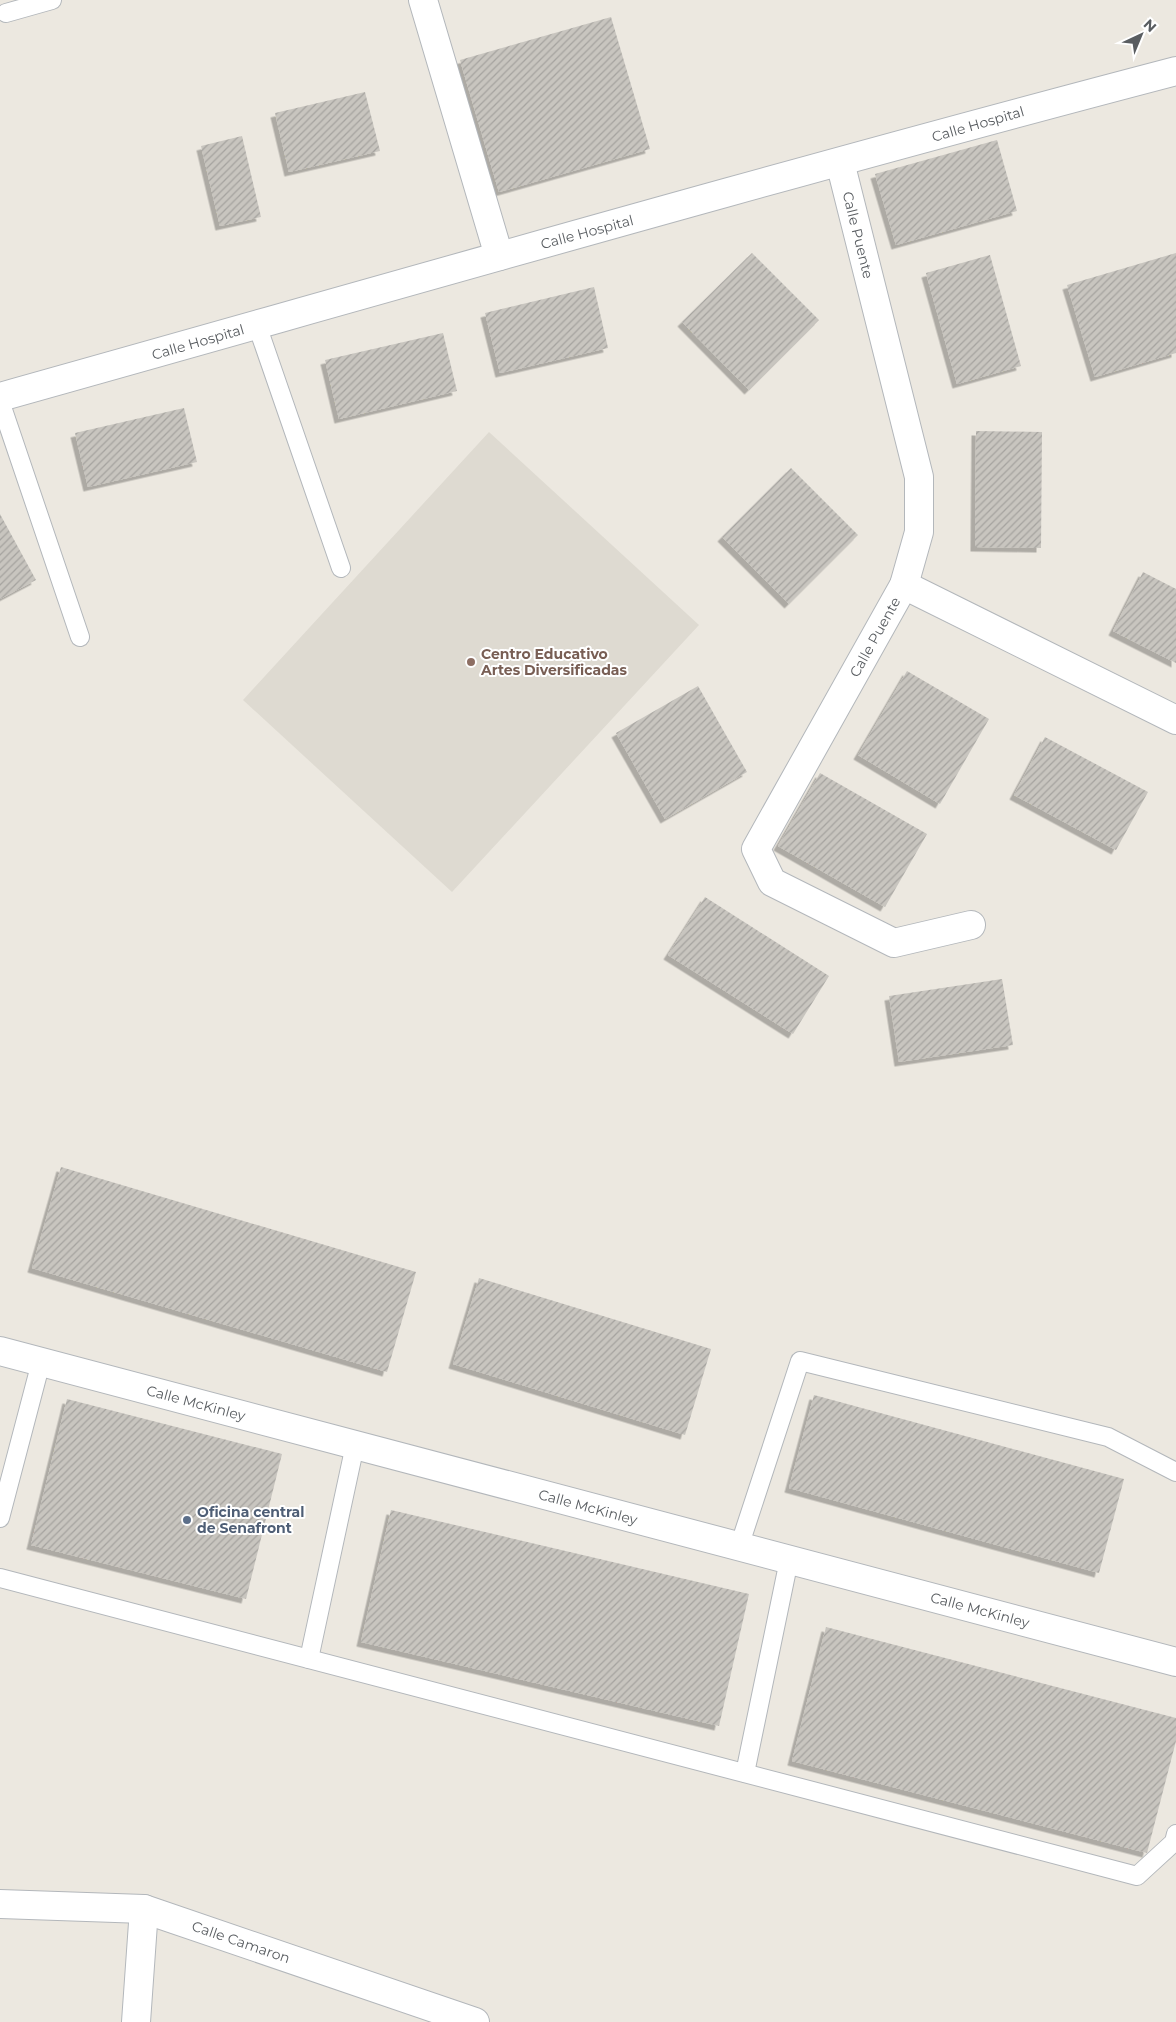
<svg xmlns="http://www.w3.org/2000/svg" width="1176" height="2022" font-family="Montserrat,sans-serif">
  <defs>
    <pattern id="building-hatch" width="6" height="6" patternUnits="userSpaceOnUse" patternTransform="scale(1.25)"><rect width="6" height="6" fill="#c8c5bf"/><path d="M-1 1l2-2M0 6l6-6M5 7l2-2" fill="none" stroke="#a5a39f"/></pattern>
    <filter id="shadow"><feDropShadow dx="-4.5" dy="4.5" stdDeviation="0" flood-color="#0004"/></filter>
  </defs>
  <rect width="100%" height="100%" fill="#ece8e0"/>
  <path fill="#dedad1" d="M 489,432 L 699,625 L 452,892 L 243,700 Z"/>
  <g fill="url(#building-hatch)" filter="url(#shadow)">
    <path d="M 611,17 L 650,149 L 499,192 L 460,60 Z"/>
    <path d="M 365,92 L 380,151 L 289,172 L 275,113 Z"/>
    <path d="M 242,136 L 261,217 L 220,226 L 201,146 Z"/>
    <path d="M 997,140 L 1017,211 L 896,245 L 875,174 Z"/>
    <path d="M 752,253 L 819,320 L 749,390 L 682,322 Z"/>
    <path d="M 1176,253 L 1176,353 L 1095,377 L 1067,285 Z"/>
    <path d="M 990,255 L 1021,366 L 957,384 L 926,273 Z"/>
    <path d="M 594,287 L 608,348 L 500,373 L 485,313 Z"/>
    <path d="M 443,333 L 457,391 L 339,419 L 325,360 Z"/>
    <path d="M 184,408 L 197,462 L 88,487 L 75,433 Z"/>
    <path d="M 976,431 L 1042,432 L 1041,548 L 975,547 Z"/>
    <path d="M 791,468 L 858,535 L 789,604 L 722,537 Z"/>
    <path d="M 0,514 L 36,580 L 0,599 Z"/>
    <path d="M 1143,572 L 1176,589 L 1176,663 L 1113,631 Z"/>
    <path d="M 907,671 L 989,719 L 940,804 L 858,755 Z"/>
    <path d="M 698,686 L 747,772 L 665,819 L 616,733 Z"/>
    <path d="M 1045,737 L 1148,792 L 1116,850 L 1014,795 Z"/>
    <path d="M 820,773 L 927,834 L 885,907 L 778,846 Z"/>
    <path d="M 705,897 L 829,976 L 793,1034 L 668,955 Z"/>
    <path d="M 1002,979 L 1013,1045 L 899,1062 L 889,996 Z"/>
    <path d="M 61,1167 L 416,1272 L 387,1372 L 32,1268 Z"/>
    <path d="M 479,1278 L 711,1349 L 685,1435 L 453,1364 Z"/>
    <path d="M 814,1395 L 1124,1479 L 1099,1573 L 789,1488 Z"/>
    <path d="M 67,1399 L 282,1454 L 246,1599 L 31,1545 Z"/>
    <path d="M 391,1510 L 749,1594 L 719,1726 L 361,1642 Z"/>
    <path d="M 826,1627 L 1176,1718 L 1176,1741 L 1147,1853 L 792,1761 Z"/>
  </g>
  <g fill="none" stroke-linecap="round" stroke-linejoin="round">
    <defs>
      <g id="lane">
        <path d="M 6,13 L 52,0"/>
        <path d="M 257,325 L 341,568"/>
        <path d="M 0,401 L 80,637"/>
        <path d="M 0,1518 L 41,1362"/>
        <path d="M 739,1547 L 800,1361 L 1108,1437 L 1176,1472"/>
        <path d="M 0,1578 L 1137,1876 L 1174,1842 L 1176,1834"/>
        <path d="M 309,1659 L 355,1445"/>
        <path d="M 745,1773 L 789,1560"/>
      </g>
      <g id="street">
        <path d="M 423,0 L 499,256"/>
        <path d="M 840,162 L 919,477 L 919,532 L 904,585 L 756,849 L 772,882 L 894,943 L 971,925"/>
        <path d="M 0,397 C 392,287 783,174 1176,71"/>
        <path d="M 904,585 L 1176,720"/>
        <path d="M 0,1351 L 1176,1662"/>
        <path d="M 0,1904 L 144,1909 L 475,2022"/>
        <path d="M 136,2022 L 144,1909"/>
      </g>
    </defs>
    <use href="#lane" stroke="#b3b7bb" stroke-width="20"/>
    <use href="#street" stroke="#b3b7bb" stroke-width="30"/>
    <use href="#lane" stroke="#fff" stroke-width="18"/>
    <use href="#street" stroke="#fff" stroke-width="28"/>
  </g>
  <circle fill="#8d6e63" stroke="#fff" stroke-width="2" cx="471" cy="662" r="5"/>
  <circle fill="#5c6f8a" stroke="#fff" stroke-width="2" cx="187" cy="1520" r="5"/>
  <g text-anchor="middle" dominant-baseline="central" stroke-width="4" stroke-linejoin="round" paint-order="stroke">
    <g font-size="14" fill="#595d61" stroke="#fff">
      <text transform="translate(978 124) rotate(-16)">Calle Hospital</text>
      <text transform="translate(587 232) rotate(-15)">Calle Hospital</text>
      <text transform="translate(858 235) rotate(76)">Calle Puente</text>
      <text transform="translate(198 342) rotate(-16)">Calle Hospital</text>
      <text transform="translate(875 637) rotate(-61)">Calle Puente</text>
      <text transform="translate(196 1403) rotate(15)">Calle McKinley</text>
      <text transform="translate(588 1507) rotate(15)">Calle McKinley</text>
      <text transform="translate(980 1610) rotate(15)">Calle McKinley</text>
      <text transform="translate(241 1942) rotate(19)">Calle Camaron</text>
    </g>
    <g font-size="14" font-weight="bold" fill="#785e54" stroke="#fff" text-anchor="start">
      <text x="481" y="654">Centro Educativo<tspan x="481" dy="16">Artes Diversificadas</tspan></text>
    </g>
    <g font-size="14" font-weight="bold" fill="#4e5e75" stroke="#fff" text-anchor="start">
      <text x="197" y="1512">Oficina central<tspan x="197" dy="16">de Senafront</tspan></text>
    </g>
  </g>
  <g transform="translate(1141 35) rotate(44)" stroke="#ffffff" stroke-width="4" paint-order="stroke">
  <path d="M0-4L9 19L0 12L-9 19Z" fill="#595d61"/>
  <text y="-8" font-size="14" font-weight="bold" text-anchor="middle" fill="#595d61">N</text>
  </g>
</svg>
